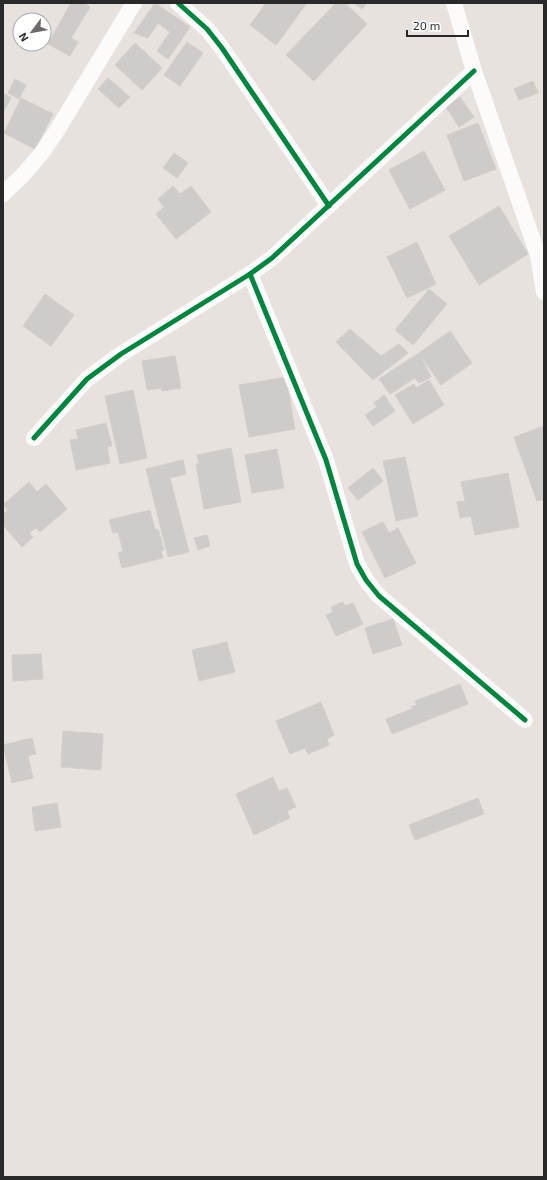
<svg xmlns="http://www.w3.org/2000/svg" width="547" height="1180" font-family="'Exo 2',sans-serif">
  <rect width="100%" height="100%" fill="#e8e2de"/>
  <g fill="#cfcbc8" stroke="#d2cecb">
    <path d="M 71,3 L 84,3 L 90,7 L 71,38 L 78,42 L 70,56 L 48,44 Z"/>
    <path d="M 155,3 L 190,27 L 168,59 L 157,51 L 170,32 L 158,23 L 148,38 L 134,33 Z"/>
    <path d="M 266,3 L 307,3 L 276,45 L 250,25 Z"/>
    <path d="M 336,3 L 345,3 L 367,24 L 314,81 L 286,55 Z"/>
    <path d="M 354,3 L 367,3 L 362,9 Z"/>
    <path d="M 187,42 L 203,53 L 180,86 L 164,75 Z"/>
    <path d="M 135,43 L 162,68 L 142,90 L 115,65 Z"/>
    <path d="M 108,78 L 130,97 L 119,108 L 98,89 Z"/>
    <path d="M 15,79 L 26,85 L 19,99 L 8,93 Z"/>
    <path d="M 533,81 L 538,93 L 519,100 L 514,89 Z"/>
    <path d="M 3,93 L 11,98 L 3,113 Z"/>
    <path d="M 460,97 L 474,117 L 459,127 L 446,107 Z"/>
    <path d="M 21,98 L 53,114 L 35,149 L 4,133 Z"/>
    <path d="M 478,123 L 496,169 L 464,181 L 447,135 Z"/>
    <path d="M 424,151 L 445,190 L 410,209 L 389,170 Z"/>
    <path d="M 174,153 L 188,163 L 177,178 L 163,168 Z"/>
    <path d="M 173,186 L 180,194 L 191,186 L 211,212 L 176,239 L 156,214 L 164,207 L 158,199 Z"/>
    <path d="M 499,206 L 528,254 L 479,285 L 449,236 Z"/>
    <path d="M 417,242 L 436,284 L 407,298 L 387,257 Z"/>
    <path d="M 429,289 L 447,304 L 413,345 L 395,330 Z"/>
    <path d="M 45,294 L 74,315 L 51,346 L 23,326 Z"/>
    <path d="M 350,329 L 381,356 L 399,344 L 408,353 L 373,380 L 336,342 Z"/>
    <path d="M 450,331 L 472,363 L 441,385 L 419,353 Z"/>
    <path d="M 419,353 L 431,377 L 419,383 L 415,378 L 390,394 L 379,379 Z"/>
    <path d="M 175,356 L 181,388 L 162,391 L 162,388 L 147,390 L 142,361 Z"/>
    <path d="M 286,377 L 295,429 L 249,437 L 239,385 Z"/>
    <path d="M 429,380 L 444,405 L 413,424 L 395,395 L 414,384 L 416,388 Z"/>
    <path d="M 133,390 L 147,458 L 120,464 L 105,396 Z"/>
    <path d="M 384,395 L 395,411 L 373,426 L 365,415 L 377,407 L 374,403 Z"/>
    <path d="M 106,423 L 112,446 L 107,447 L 110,463 L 76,470 L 70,440 L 78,439 L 76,430 Z"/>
    <path d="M 544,426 L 544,499 L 537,501 L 514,437 Z"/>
    <path d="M 231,448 L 241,502 L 204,509 L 196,464 L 199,463 L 197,455 Z"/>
    <path d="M 277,449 L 284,488 L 252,493 L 245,455 Z"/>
    <path d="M 405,457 L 418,516 L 396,521 L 383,461 Z"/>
    <path d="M 183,460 L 186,474 L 170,478 L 189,552 L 168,557 L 146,469 Z"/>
    <path d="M 373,468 L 383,481 L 358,500 L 348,488 Z"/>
    <path d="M 508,473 L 519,527 L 475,535 L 471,516 L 460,518 L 457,502 L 465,501 L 461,482 Z"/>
    <path d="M 29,482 L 37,492 L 46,484 L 67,509 L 40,532 L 36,528 L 29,533 L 33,537 L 22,547 L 3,525 L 3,514 L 8,510 L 3,505 Z"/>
    <path d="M 150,510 L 155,530 L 158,529 L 164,550 L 161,551 L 163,558 L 122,568 L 118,553 L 123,551 L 118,532 L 113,533 L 109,520 Z"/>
    <path d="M 383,522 L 389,533 L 398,528 L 416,563 L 385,578 L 362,532 Z"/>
    <path d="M 207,535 L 210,546 L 198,550 L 194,538 Z"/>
    <path d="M 343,602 L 345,606 L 353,603 L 363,624 L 336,636 L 326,615 L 333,612 L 331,607 Z"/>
    <path d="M 393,619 L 402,645 L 373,654 L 365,628 Z"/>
    <path d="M 227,642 L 235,672 L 199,681 L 192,650 Z"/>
    <path d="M 41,654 L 43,679 L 13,681 L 12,655 Z"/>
    <path d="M 460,684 L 468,704 L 392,734 L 386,719 L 412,709 L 411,707 L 417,705 L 415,701 Z"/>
    <path d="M 321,702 L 334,735 L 327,739 L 329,745 L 308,754 L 305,748 L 290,754 L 276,721 Z"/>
    <path d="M 63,731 L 103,734 L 101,770 L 61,767 Z"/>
    <path d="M 32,738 L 36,754 L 28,756 L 33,778 L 12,783 L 3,745 Z"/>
    <path d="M 273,777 L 279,791 L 287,788 L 296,807 L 287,811 L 290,818 L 254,835 L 236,794 Z"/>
    <path d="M 478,798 L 484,814 L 415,840 L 409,825 Z"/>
    <path d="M 57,803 L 61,827 L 35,831 L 32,807 Z"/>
  </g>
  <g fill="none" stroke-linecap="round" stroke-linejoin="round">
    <g stroke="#fcfbfa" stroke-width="16">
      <path d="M 178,3 L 207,29 L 222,48 L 329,206"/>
      <path d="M 454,3 L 474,71 L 538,255 L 544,292"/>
      <path d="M 3,194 L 22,176 L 41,154 L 56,132 L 134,3"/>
      <path d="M 250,274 L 326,460 L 357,564 L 366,580 L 379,596 L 525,720"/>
      <path d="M 34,438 L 87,379 L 121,354 L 250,274 L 272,258 L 474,71"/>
    </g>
    <defs>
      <g id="cycleway">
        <path d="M 178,3 L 207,29 L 222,48 L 329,206"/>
        <path d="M 250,274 L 326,460 L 357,564 L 366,580 L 379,596 L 525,720"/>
        <path d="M 34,438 L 87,379 L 121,354 L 250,274 L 272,258 L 474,71"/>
      </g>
    </defs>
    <use href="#cycleway" stroke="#fff" stroke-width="8"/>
    <use href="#cycleway" stroke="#00873e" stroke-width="5"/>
  </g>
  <rect width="547" height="1180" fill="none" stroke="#292929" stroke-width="8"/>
  <g transform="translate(32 32) rotate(238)"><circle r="19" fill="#ffffff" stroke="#a9a9a9"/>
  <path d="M0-3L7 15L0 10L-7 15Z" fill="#6c6a68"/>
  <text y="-6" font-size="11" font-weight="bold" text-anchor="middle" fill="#292929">N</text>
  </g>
  <path d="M407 30v6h61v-6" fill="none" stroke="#292929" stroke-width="2"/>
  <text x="413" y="30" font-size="12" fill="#292929" stroke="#ffffff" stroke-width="3" paint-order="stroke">20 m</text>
</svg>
